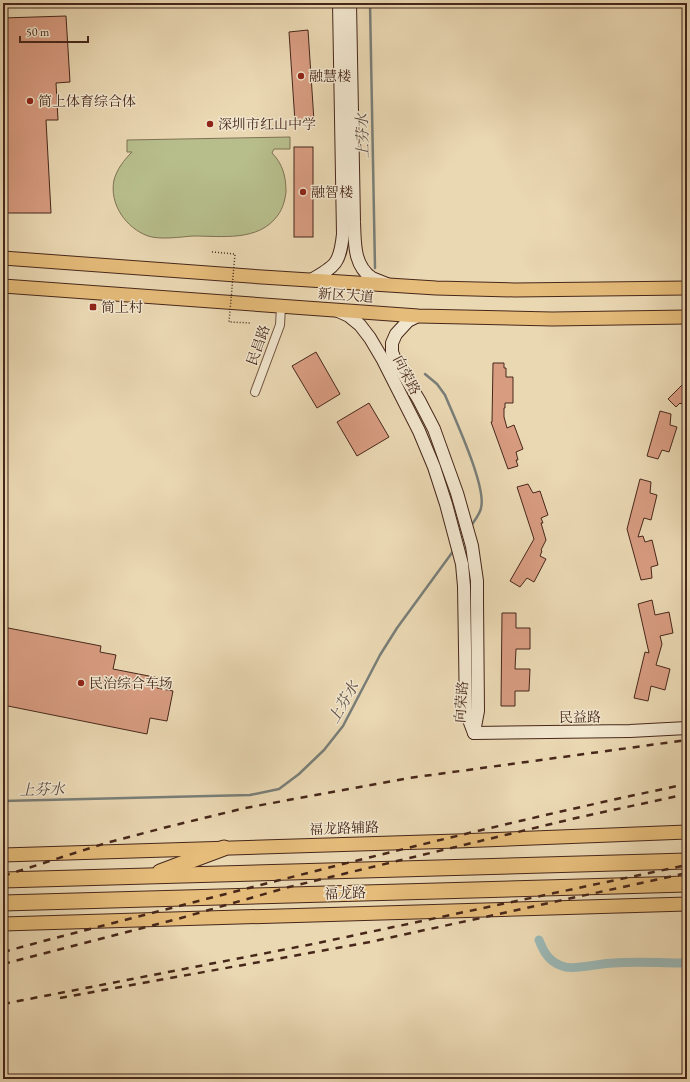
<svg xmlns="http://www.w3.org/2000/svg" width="690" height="1082" font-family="'EB Garamond','Noto Serif SC',serif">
  <rect width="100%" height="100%" fill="#ead8b3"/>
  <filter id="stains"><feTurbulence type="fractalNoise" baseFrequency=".005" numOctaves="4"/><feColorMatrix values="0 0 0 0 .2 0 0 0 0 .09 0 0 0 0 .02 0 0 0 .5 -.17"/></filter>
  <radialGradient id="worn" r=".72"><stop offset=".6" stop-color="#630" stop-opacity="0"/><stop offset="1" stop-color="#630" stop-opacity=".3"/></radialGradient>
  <path fill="#b7be8c" stroke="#7f7253" d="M 290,137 L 290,149 L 274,149 L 272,153 C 283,164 286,177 286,192 C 285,200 283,208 278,215 C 259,242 222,236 193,236 C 180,237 160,240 148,236 C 126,228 109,204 114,180 C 117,169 124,160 132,152 L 127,152 L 127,140 Z"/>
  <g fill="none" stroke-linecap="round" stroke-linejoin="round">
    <g stroke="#797e78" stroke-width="2.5">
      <path d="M 370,3 L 375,268"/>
      <path d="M 425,374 L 437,384 L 445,395 C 454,417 487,487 481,508 C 480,514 474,521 471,526"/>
      <path d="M 3,801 L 250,795 L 279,789 L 299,774 L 324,750 L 343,726 L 380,655 L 397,628 L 454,550"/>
    </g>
    <path stroke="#9bb8b6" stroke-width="9" d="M 539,940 C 544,953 550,963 565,967 C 576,970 601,963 613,963 C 636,961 659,963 681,963 L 687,962"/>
  </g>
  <g fill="#d89c81" stroke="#47271a">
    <path d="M 66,16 L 70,82 L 56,83 L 58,120 L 46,120 L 51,213 L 3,213 L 3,18 Z"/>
    <path d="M 308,30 L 314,121 L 295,122 L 289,32 Z"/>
    <rect x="294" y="147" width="19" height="90"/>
    <path d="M 316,352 L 340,394 L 317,408 L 292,366 Z"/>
    <path d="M 493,363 L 504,363 L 504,368 L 506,368 L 506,377 L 513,377 L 513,403 L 505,403 L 505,408 L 504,408 L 504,417 L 507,428 L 514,425 L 523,449 L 516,452 L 518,460 L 516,460 L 518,466 L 508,469 L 491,422 L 492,422 Z"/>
    <path d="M 687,380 L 687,399 L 681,404 L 680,403 L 676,407 L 668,399 Z"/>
    <path d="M 369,403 L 389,437 L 357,456 L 337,422 Z"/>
    <path d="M 660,411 L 671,414 L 670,425 L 677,427 L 669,452 L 662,450 L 658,459 L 647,456 Z"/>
    <path d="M 640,479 L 651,482 L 650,493 L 657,495 L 651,520 L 644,518 L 638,537 L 643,536 L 645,542 L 652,540 L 658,565 L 651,567 L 652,578 L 641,580 L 627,529 Z"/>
    <path d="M 528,484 L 533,493 L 540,491 L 548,515 L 541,518 L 543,523 L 541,523 L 546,540 L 541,550 L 542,551 L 540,556 L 546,559 L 534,582 L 527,578 L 520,587 L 510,581 L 534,539 L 517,487 Z"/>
    <path d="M 652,600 L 655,615 L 669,612 L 673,633 L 660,636 L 662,644 L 656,665 L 670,669 L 665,690 L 651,686 L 648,701 L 634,698 L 645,652 L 649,653 L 638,604 Z"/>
    <path d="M 502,613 L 516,613 L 516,628 L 530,628 L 530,649 L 516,649 L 515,669 L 530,669 L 529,691 L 515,691 L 515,706 L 501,706 Z"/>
    <path d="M 3,627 L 101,646 L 100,652 L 116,655 L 113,669 L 159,678 L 157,688 L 173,691 L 167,721 L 150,718 L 147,734 L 3,705 Z"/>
  </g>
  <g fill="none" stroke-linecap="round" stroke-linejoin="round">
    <defs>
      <path id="street" d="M 255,392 L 280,325 L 281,307"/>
      <g id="secondary">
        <path d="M 350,3 L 354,222 C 355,242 353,265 372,278 C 377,280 382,282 387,284"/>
        <path d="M 311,280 C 336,266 340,263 343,234 L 339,3"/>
        <path d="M 338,311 L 349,316 L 360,325 L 370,338 L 383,360 L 419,431 L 434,467 L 446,504 L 462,564 L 464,586 L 466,712 L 474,733"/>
        <path d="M 418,316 L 408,321 L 396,334 L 392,343 L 392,352 L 396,362 L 419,400 L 434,429 L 457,493 L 472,546 L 477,581 L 477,602 L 478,711 L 474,732"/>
        <path d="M 474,733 L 630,731 L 687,728"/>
      </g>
      <g id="primary">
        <path d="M 3,258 L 262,277 L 436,288 L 515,290 L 687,288"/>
        <path d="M 3,286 L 418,316 L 552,319 L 687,317"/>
        <path d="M 3,855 L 457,841 L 687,832"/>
        <path d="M 3,924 L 687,904"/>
      </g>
      <g id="highway">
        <path d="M 160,872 L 224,848"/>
        <path d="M 3,880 L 687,861"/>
        <path d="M 3,903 L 687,884"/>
      </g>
    </defs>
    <use href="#street" stroke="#705340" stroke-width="10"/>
    <use href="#secondary" stroke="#47271a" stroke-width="14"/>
    <use href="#primary" stroke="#47271a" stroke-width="15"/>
    <use href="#highway" stroke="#47271a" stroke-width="17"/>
    <use href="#street" stroke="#f1e6ce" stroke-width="8"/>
    <use href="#secondary" stroke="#f1e6ce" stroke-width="12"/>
    <use href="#primary" stroke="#e5bc7a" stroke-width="13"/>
    <use href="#highway" stroke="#e5bc7a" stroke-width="15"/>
    <g stroke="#47271a" stroke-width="2.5" stroke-dasharray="7 7" stroke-linecap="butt">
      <path d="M 3,876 L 106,843 L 167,827 L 245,808 L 409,778 L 687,740"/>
      <path d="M 3,952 L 55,938 C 265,884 475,828 687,784"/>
      <path d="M 3,964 L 181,918 L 289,887 L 576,818 L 687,794"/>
      <path d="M 60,998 L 370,942 L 687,873"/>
      <path d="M 3,1004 L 313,944 L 687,865"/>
    </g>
    <path stroke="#47271a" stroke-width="1.5" stroke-dasharray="1 2" stroke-linecap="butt" d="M 212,252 L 235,254 L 229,322 L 251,323"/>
  </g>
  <g fill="#8f2418" stroke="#f1e6ce" stroke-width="1.5">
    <circle cx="301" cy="76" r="4"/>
    <circle cx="30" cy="101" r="4"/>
    <circle cx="210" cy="124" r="4"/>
    <circle cx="303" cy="192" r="4"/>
    <rect x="89" y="303" width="8" height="8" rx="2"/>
    <circle cx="81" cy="683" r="4"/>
  </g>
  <g text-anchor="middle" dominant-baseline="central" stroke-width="3" stroke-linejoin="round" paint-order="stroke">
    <g font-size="14" fill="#47271a" stroke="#f1e6ce" text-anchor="start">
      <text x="309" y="76">融慧楼</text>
      <text x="38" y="101">简上体育综合体</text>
      <text x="218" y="124">深圳市红山中学</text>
      <text x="311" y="192">融智楼</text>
      <text x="101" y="307">简上村</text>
      <text x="89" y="683">民治综合车场</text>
    </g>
    <g font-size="14" fill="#47271a" stroke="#f1e6ce">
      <text transform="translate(346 295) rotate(4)">新区大道</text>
      <text transform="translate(258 345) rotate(-70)">民昌路</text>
      <text transform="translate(407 375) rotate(63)">向荣路</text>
      <text transform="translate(461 702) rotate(-86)">向荣路</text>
      <text transform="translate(580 717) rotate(-1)">民益路</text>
      <text transform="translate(344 828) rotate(-2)">福龙路辅路</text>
      <text transform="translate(345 893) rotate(-2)">福龙路</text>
    </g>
    <g font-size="15" font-style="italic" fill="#5c4b41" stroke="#f1e6ce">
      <text transform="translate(362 136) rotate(-91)">上芬水</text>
      <text transform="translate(343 702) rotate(-60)">上芬水</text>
      <text transform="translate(42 789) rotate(-1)">上芬水</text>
    </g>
  </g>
  <rect width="690" height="1082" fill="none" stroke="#ead8b3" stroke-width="16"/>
  <rect x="4" y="4" width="682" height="1074" fill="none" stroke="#47271a" stroke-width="2"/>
  <rect x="8" y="8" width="674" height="1066" fill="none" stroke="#47271a"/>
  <path d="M20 36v6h68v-6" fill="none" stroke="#47271a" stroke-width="2"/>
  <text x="26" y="36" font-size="12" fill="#47271a" stroke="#f1e6ce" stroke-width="3" paint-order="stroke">50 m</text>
  <rect width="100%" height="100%" filter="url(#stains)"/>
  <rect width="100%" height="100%" fill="url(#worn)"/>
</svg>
